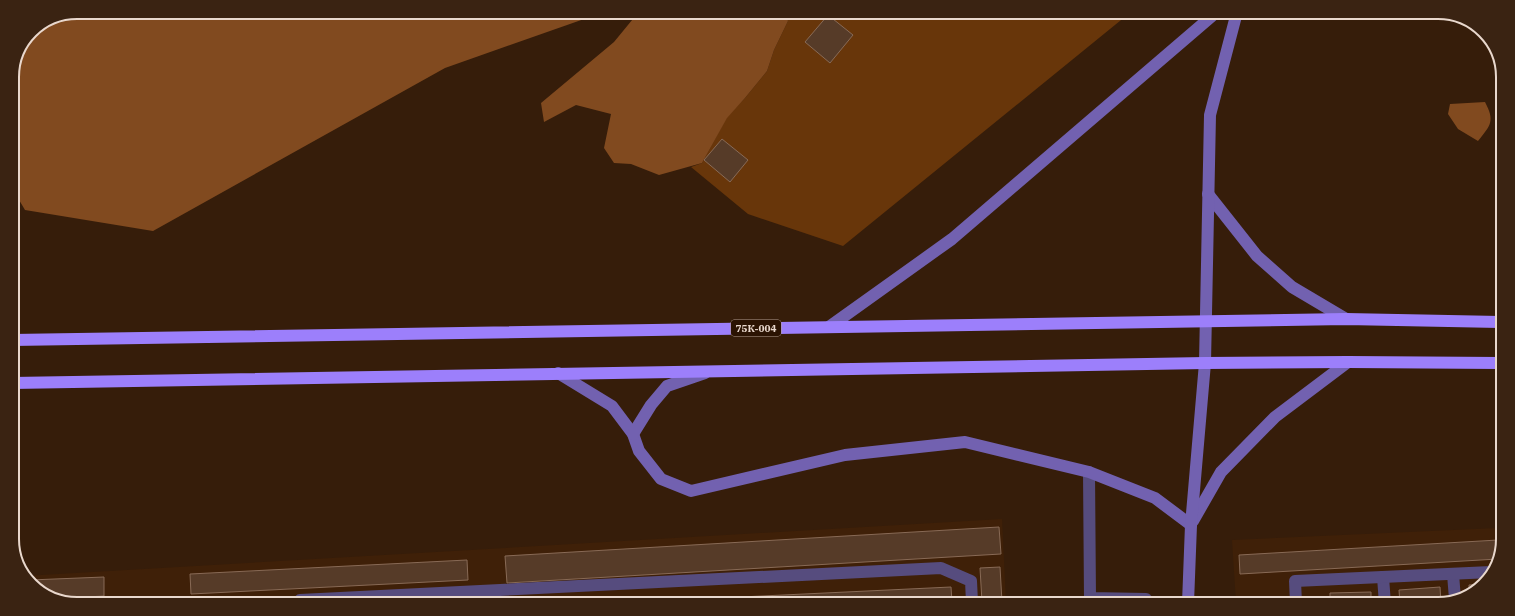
<svg xmlns="http://www.w3.org/2000/svg" width="1515" height="616" font-family="'IBM Plex Serif',serif">
  <rect width="100%" height="100%" fill="#361d0a"/>
  <g fill="#3f2008">
    <path d="M 1002,519 L 1006,602 L 52,599 L 25,578 L 24,576 Z"/>
    <path d="M 1498,528 L 1498,564 L 1474,593 L 1438,604 L 1236,603 L 1232,540 Z"/>
  </g>
  <path fill="#68360a" d="M 786,14 L 1126,16 L 843,246 L 748,214 L 691,167 L 702,163 L 727,117 L 745,98 L 767,71 L 774,50 L 788,21 Z"/>
  <g fill="#814a1f">
    <path d="M 77,12 L 592,14 L 587,18 L 445,68 L 153,231 L 25,210 L 12,188 L 12,73 L 31,31 Z"/>
    <path d="M 637,14 L 786,14 L 788,21 L 774,50 L 767,71 L 745,98 L 727,118 L 702,163 L 659,175 L 631,164 L 614,163 L 604,148 L 611,114 L 576,105 L 544,122 L 541,103 L 614,42 Z"/>
    <path d="M 1485,102 C 1495,121 1491,125 1478,141 L 1458,129 L 1448,114 L 1450,104 Z"/>
  </g>
  <g fill="#563b28" stroke="#886a56">
    <path d="M 828,15 L 853,35 L 830,63 L 805,42 Z"/>
    <path d="M 722,139 L 748,160 L 730,182 L 704,160 Z"/>
    <path d="M 999,527 L 1001,554 L 507,583 L 505,556 Z"/>
    <path d="M 1498,540 L 1498,559 L 1240,574 L 1239,555 Z"/>
    <path d="M 467,560 L 468,580 L 191,594 L 190,574 Z"/>
    <path d="M 1000,567 L 1002,602 L 982,602 L 980,568 Z"/>
    <path d="M 104,577 L 104,596 L 52,599 L 31,583 L 30,580 Z"/>
    <path d="M 1482,584 L 1474,593 L 1469,595 L 1469,585 Z"/>
    <path d="M 951,587 L 952,602 L 657,601 Z"/>
    <path d="M 1440,587 L 1441,603 L 1400,604 L 1399,590 Z"/>
    <path d="M 1371,592 L 1371,604 L 1330,604 L 1330,593 Z"/>
    <path d="M 1285,598 L 1285,603 L 1265,603 L 1265,599 Z"/>
  </g>
  <g fill="none" stroke-linecap="round" stroke-linejoin="round">
    <g stroke="#564c7e" stroke-width="12">
      <path d="M 1089,472 L 1090,598 L 1146,599 L 1146,603"/>
      <path d="M 1453,574 L 1455,599"/>
      <path d="M 1383,577 L 1385,604"/>
      <path d="M 300,600 L 941,568 L 971,581 L 972,602"/>
      <path d="M 1296,603 L 1295,581 L 1491,572"/>
    </g>
    <g stroke="#7261b0" stroke-width="12">
      <path d="M 1208,194 L 1257,256 L 1292,287 L 1346,319"/>
      <path d="M 829,327 L 952,239 L 1212,16"/>
      <path d="M 558,373 L 612,406 L 633,434 L 639,451 L 661,479 L 691,491 L 845,455 L 965,442 L 1089,472 L 1155,498 L 1191,525"/>
      <path d="M 633,434 L 651,405 L 667,386 L 705,373"/>
      <path d="M 1193,521 L 1221,472 L 1275,417 L 1348,362"/>
      <path d="M 1188,603 L 1191,525 L 1205,363 L 1210,115 L 1236,16"/>
    </g>
    <g stroke="#9c7ffb" stroke-width="12">
      <path d="M 12,340 L 1346,319 L 1500,322"/>
      <path d="M 12,383 L 1205,363 L 1348,362 L 1500,363"/>
    </g>
  </g>
  <g text-anchor="middle" dominant-baseline="central" stroke-width="3.5" stroke-linejoin="round" paint-order="stroke">
    <rect fill="#2b1302" stroke="#b09d90" stroke-width="1" x="731" y="320" width="50" height="16" rx="3"/>
    <g font-size="10" font-weight="bold" fill="#e9d8cd">
      <text x="756" y="328">75К-004</text>
    </g>
  </g>
  <path d="M0 0H1515V616H0ZM77 19H1438A58 58 0 0 1 1496 77V539A58 58 0 0 1 1438 597H77A58 58 0 0 1 19 539V77A58 58 0 0 1 77 19Z" fill="#3a2312" fill-rule="evenodd"/>
  <path fill="none" stroke="#e9d8cd" stroke-width="2" d="M77 19H1438A58 58 0 0 1 1496 77V539A58 58 0 0 1 1438 597H77A58 58 0 0 1 19 539V77A58 58 0 0 1 77 19Z"/>
</svg>
